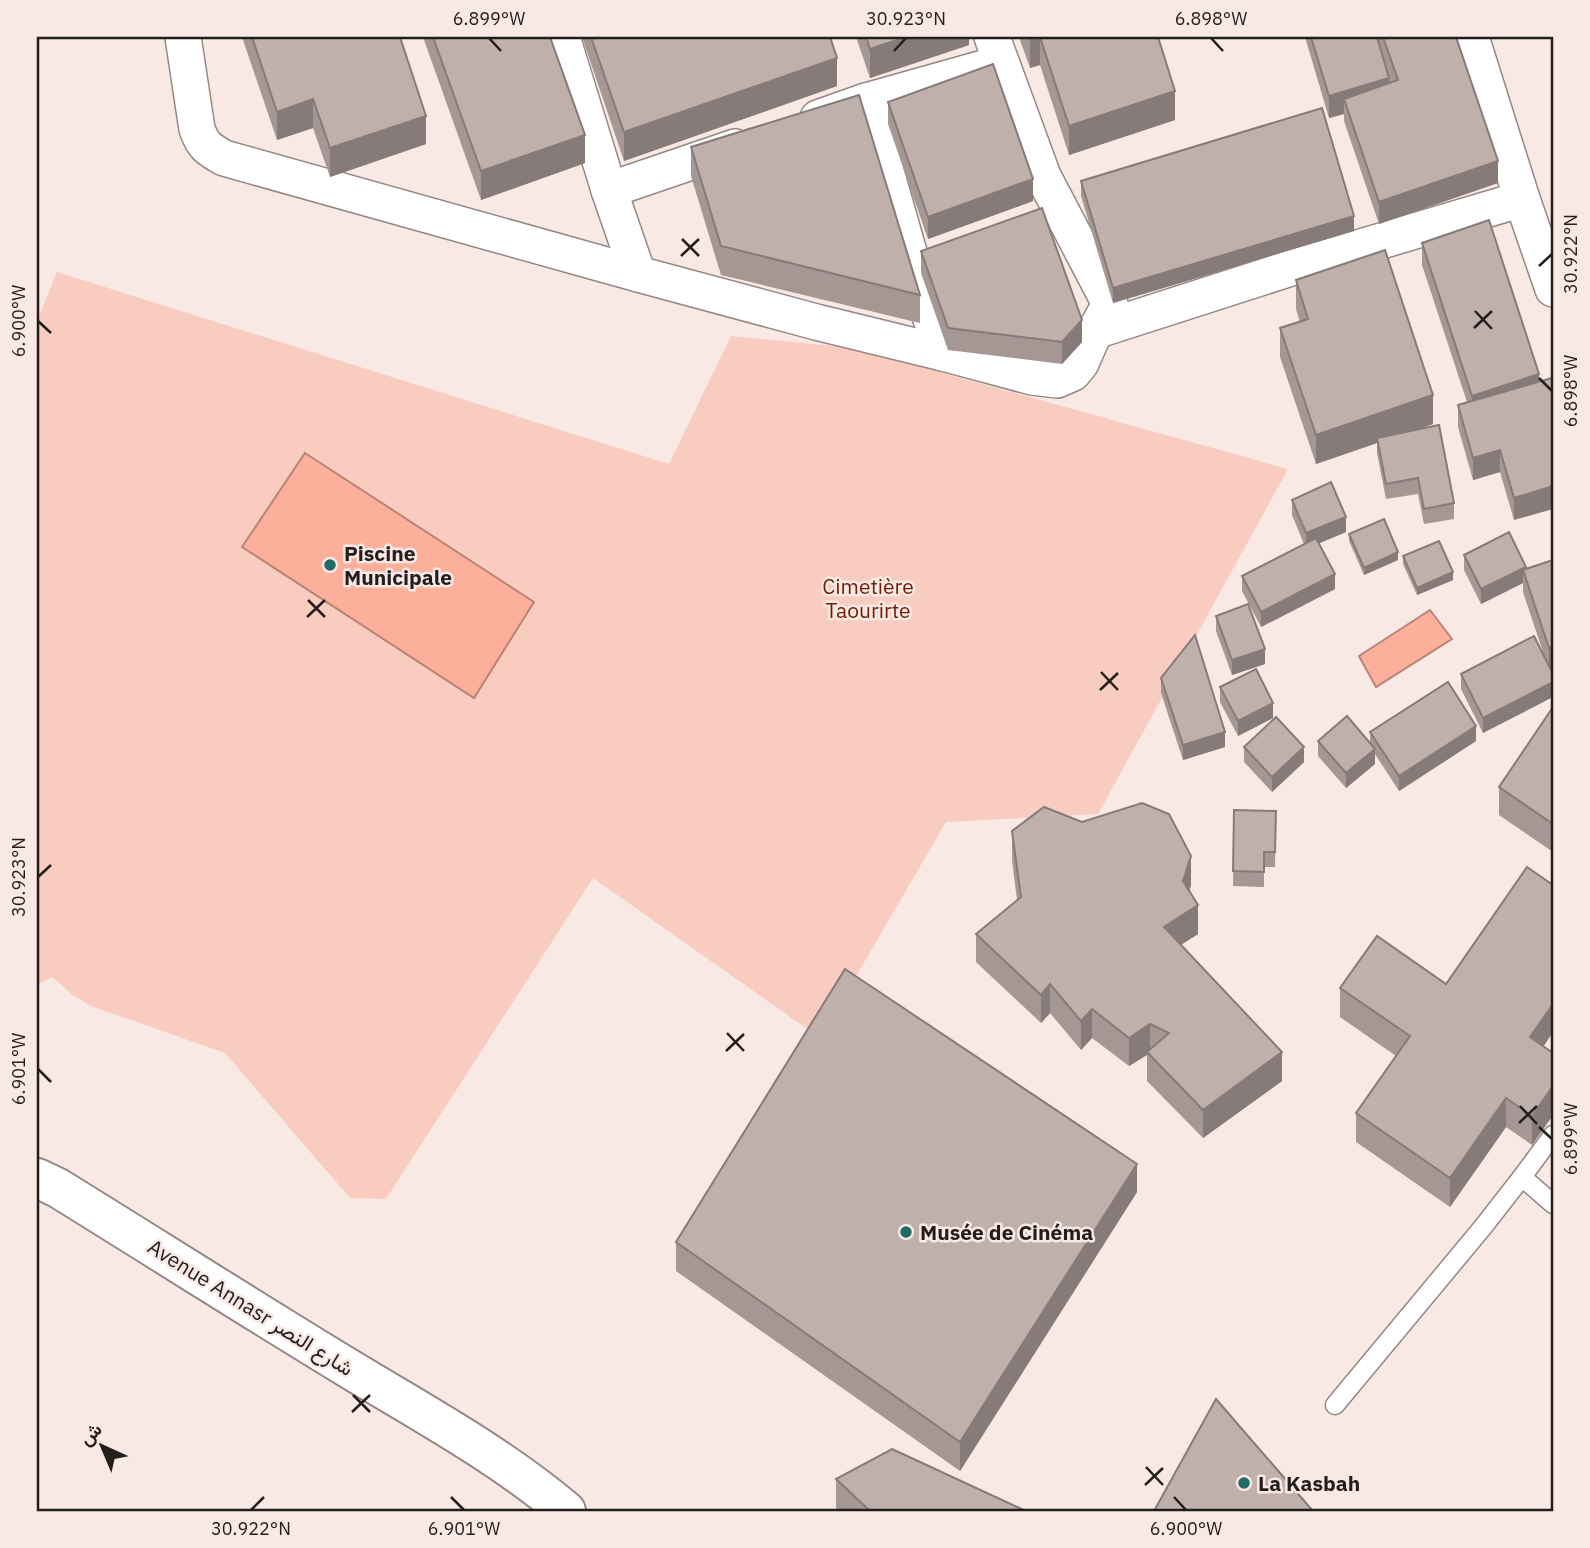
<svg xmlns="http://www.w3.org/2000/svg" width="1590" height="1548" font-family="'IBM Plex Sans',Vazirmatn,sans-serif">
  <rect width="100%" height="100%" fill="#f9e9e5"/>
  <path fill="#f9ccc0" d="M 57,272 L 669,464 L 731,336 L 853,348 L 1288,469 L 1098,814 L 946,822 L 820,1038 L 593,878 L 386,1199 L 350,1198 L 225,1053 L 91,1006 L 73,995 L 52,977 L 37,985 L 37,321 Z"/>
  <g fill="#fcaf9b" stroke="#bb8375" stroke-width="2">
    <path d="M 305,453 L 534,602 L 474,698 L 242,547 Z"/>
    <path d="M 1430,610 L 1452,639 L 1376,687 L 1359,656 Z"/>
  </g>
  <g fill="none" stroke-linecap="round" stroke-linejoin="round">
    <defs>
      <g id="service">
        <path d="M 1553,1135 L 1522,1177 L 1553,1204"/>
        <path d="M 1335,1405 L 1483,1227 L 1522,1177"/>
      </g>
      <g id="minor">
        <path d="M 183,37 L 197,129 C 203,146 208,149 224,158 L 638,274 L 816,322 L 943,353 L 1032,377 L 1057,380 L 1073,373 L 1081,363 L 1095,331 L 1110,304 L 1043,176 L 992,37"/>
        <path d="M 562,37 L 609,190 L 638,274"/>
        <path d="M 1471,37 L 1522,199 L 1553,289"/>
        <path d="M 866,101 L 916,277 L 943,353"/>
        <path d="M 818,118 L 866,101 L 1001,63"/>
        <path d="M 609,190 L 735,147"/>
        <path d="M 1095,331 L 1294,267 L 1522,199"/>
      </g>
      <path id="tertiary" d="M 37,1178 L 58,1188 C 155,1248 251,1309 348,1368 C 422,1413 500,1455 566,1511"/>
    </defs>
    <use href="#service" stroke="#958783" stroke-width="21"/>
    <use href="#minor" stroke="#958783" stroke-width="38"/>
    <use href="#tertiary" stroke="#958783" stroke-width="42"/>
    <use href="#service" stroke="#fff" stroke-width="18"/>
    <use href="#minor" stroke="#fff" stroke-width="35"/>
    <use href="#tertiary" stroke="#fff" stroke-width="38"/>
  </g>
  <g fill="#a49794">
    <path d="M 242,37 L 400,37 L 426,144 L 330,177 L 313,128 L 277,140 Z"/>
    <path d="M 423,37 L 550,37 L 585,163 L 481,200 Z"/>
    <path d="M 582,37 L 830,37 L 837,86 L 624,161 Z"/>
    <path d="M 856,37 L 969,37 L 969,45 L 870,78 Z"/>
    <path d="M 1019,37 L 1158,37 L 1175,120 L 1069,155 L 1040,65 L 1030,68 Z"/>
    <path d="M 1305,37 L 1456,37 L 1498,183 L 1379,224 L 1344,121 L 1344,114 L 1329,118 Z"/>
    <path d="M 888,102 L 1033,201 L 928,239 L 888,124 Z"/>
    <path d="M 691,147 L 920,295 L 920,323 L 721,275 L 691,176 Z"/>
    <path d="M 1081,181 L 1354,231 L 1113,303 L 1081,196 Z"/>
    <path d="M 1422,243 L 1539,374 L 1514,520 L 1500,472 L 1473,480 L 1458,427 L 1458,405 L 1467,402 L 1422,265 Z"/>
    <path d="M 921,251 L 1082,342 L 1062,364 L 948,350 L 921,273 Z"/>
    <path d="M 1296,280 L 1433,424 L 1419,429 L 1454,503 L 1454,519 L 1424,524 L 1418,494 L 1386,499 L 1377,453 L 1377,443 L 1316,464 L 1280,357 L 1280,328 L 1300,322 L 1296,309 Z"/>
    <path d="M 1292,500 L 1346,532 L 1319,543 L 1335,589 L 1261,627 L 1242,591 L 1242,576 L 1304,544 L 1292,515 Z"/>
    <path d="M 1349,534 L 1398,560 L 1364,575 L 1349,541 Z"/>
    <path d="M 1464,555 L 1526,568 L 1553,560 L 1551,669 L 1483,733 L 1461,689 L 1461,674 L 1544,655 L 1523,592 L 1523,583 L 1481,604 L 1464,570 Z"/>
    <path d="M 1403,556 L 1453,580 L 1417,595 L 1403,564 Z"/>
    <path d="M 1216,616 L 1265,664 L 1232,675 L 1216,631 Z"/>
    <path d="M 1161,678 L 1225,747 L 1183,760 L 1161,693 Z"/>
    <path d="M 1220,687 L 1273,718 L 1238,736 L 1220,702 Z"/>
    <path d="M 1553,707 L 1553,852 L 1499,815 L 1499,787 Z"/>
    <path d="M 1370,732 L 1476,741 L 1399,791 L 1375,754 L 1375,764 L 1346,788 L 1318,756 L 1318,741 L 1370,744 Z"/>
    <path d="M 1244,747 L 1304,762 L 1272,792 L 1244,762 Z"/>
    <path d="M 1234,810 L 1276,811 L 1275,867 L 1264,867 L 1264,887 L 1233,886 Z"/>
    <path d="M 1012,831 L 1191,885 L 1189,891 L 1198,934 L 1181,945 L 1282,1081 L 1203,1138 L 1147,1081 L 1147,1055 L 1129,1066 L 1092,1038 L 1081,1050 L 1050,1013 L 1041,1023 L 976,962 L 976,934 L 1017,900 L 1012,860 Z"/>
    <path d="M 1553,885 L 1553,1032 L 1543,1047 L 1553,1053 L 1553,1115 L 1532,1145 L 1506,1127 L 1450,1207 L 1356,1142 L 1356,1113 L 1396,1056 L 1340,1017 L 1340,988 L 1446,984 Z"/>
    <path d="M 1137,1192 L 960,1471 L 676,1271 L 676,1242 Z"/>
    <path d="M 836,1479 L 1026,1511 L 840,1511 L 836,1508 Z"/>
  </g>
  <g fill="#867b78">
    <path d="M 906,37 L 969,37 L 969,45 L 870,78 L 870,49 Z"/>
    <path d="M 1038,37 L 1040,37 L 1040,65 L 1030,68 L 1030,39 Z"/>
    <path d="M 837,58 L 837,86 L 624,161 L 624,132 Z"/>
    <path d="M 1389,78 L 1389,100 L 1344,99 L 1344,114 L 1329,118 L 1329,96 Z"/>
    <path d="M 1175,91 L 1175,120 L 1069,155 L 1069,126 Z"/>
    <path d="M 313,99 L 313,128 L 277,140 L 277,112 Z"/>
    <path d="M 426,116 L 426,144 L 330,177 L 330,148 Z"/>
    <path d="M 585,135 L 585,163 L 481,200 L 481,171 Z"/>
    <path d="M 1498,161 L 1498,183 L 1379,224 L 1379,202 Z"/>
    <path d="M 1033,179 L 1033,201 L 928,239 L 928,217 Z"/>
    <path d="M 1354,216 L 1354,231 L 1113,303 L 1113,288 Z"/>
    <path d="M 1082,320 L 1082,342 L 1062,364 L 1062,342 Z"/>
    <path d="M 1539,374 L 1539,396 L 1472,418 L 1472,396 Z"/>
    <path d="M 1433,395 L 1433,424 L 1378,443 L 1377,438 L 1377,443 L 1316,464 L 1316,435 Z"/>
    <path d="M 1500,450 L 1500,472 L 1473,480 L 1473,458 Z"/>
    <path d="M 1553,486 L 1553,509 L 1514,520 L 1514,498 Z"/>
    <path d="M 1346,517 L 1346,532 L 1306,549 L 1306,533 Z"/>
    <path d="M 1398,552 L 1398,560 L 1364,575 L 1364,568 Z"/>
    <path d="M 1526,567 L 1526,580 L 1523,570 L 1523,583 L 1481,604 L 1481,589 Z"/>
    <path d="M 1453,572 L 1453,580 L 1417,595 L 1417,588 Z"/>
    <path d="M 1335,574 L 1335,589 L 1261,627 L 1261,612 Z"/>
    <path d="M 1553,646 L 1553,668 L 1549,670 L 1549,648 Z"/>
    <path d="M 1265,649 L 1265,664 L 1232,675 L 1232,660 Z"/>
    <path d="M 1553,682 L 1553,697 L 1483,733 L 1483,718 Z"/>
    <path d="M 1273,703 L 1273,718 L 1238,736 L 1238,721 Z"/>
    <path d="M 1476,726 L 1476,741 L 1399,791 L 1399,776 Z"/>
    <path d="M 1225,732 L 1225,747 L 1183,760 L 1183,745 Z"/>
    <path d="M 1304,747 L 1304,762 L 1272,792 L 1272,777 Z"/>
    <path d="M 1375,749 L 1375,764 L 1346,788 L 1346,773 Z"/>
    <path d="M 1191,856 L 1191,885 L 1183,910 L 1183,881 Z"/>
    <path d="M 1198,905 L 1198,934 L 1164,955 L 1164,927 Z"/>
    <path d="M 1050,984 L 1050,1013 L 1041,1023 L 1041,995 Z"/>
    <path d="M 1553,1004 L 1553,1032 L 1530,1066 L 1530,1037 Z"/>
    <path d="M 1092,1009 L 1092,1038 L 1081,1050 L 1081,1021 Z"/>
    <path d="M 1150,1024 L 1150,1053 L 1147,1052 L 1147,1055 L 1129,1066 L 1129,1038 Z"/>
    <path d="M 1282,1052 L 1282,1081 L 1203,1138 L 1203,1110 Z"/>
    <path d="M 1553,1086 L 1553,1115 L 1532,1145 L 1532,1116 Z"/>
    <path d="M 1506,1098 L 1506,1127 L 1450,1207 L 1450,1178 Z"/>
    <path d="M 1137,1164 L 1137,1192 L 960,1471 L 960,1442 Z"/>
  </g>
  <g fill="#bfb0ac" stroke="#867b78" stroke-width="2">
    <path d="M 252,37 L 400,37 L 426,116 L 330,148 L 313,99 L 277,112 Z"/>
    <path d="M 433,37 L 550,37 L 585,135 L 481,171 Z"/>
    <path d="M 591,37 L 830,37 L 837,58 L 624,132 Z"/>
    <path d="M 866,37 L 906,37 L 870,49 Z"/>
    <path d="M 1040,37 L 1158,37 L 1175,91 L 1069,126 Z"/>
    <path d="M 1311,37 L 1377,37 L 1389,78 L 1329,96 Z"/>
    <path d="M 1383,37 L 1456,37 L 1498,161 L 1379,202 L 1344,99 L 1398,80 Z"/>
    <path d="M 993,64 L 1033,179 L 928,217 L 888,102 Z"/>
    <path d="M 859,95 L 920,295 L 721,246 L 691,147 Z"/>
    <path d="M 1322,108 L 1354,216 L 1113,288 L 1081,181 Z"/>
    <path d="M 1042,208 L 1082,320 L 1062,342 L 948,328 L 921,251 Z"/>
    <path d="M 1489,220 L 1539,374 L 1472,396 L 1422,243 Z"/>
    <path d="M 1385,250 L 1433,395 L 1316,435 L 1280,328 L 1308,319 L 1296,280 Z"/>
    <path d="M 1552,378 L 1553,381 L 1553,486 L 1514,498 L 1500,450 L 1473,458 L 1458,405 Z"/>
    <path d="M 1439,425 L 1454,503 L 1424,509 L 1418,478 L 1386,484 L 1377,438 Z"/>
    <path d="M 1331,482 L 1346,517 L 1306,533 L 1292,500 Z"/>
    <path d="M 1384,519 L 1398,552 L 1364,568 L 1349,534 Z"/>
    <path d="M 1509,532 L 1526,567 L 1481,589 L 1464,555 Z"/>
    <path d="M 1316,538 L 1335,574 L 1261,612 L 1242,576 Z"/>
    <path d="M 1439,541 L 1453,572 L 1417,588 L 1403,556 Z"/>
    <path d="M 1553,560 L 1553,646 L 1549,648 L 1523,570 Z"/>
    <path d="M 1248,604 L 1265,649 L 1232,660 L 1216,616 Z"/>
    <path d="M 1195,635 L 1225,732 L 1183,745 L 1161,678 Z"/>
    <path d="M 1534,636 L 1553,674 L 1553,682 L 1483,718 L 1461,674 Z"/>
    <path d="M 1256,669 L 1273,703 L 1238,721 L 1220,687 Z"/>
    <path d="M 1448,682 L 1476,726 L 1399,776 L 1370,732 Z"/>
    <path d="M 1553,707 L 1553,824 L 1499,787 Z"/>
    <path d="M 1347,716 L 1375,749 L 1346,773 L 1318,741 Z"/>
    <path d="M 1276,717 L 1304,747 L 1272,777 L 1244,747 Z"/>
    <path d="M 1142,803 L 1169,814 L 1191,856 L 1183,881 L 1198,905 L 1164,927 L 1282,1052 L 1203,1110 L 1147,1052 L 1169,1033 L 1150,1024 L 1129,1038 L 1092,1009 L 1081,1021 L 1050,984 L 1041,995 L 976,934 L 1021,897 L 1012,831 L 1044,807 L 1082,822 Z"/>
    <path d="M 1234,810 L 1276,811 L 1275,852 L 1264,852 L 1264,872 L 1233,871 Z"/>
    <path d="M 1527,867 L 1553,885 L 1553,1004 L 1530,1037 L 1553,1053 L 1553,1086 L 1532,1116 L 1506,1098 L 1450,1178 L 1356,1113 L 1410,1036 L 1340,988 L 1377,936 L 1446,984 Z"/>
    <path d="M 845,969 L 1137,1164 L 960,1442 L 676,1242 Z"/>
    <path d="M 1216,1399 L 1313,1511 L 1154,1511 Z"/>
    <path d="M 892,1449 L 1026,1511 L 870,1511 L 836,1479 Z"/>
  </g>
  <path fill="none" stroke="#231d1c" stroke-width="2.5" d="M 489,38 L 501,51M 1211,38 L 1223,51M 894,51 L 906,38M 682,239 L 699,256M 681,256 L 699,239M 1539,266 L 1552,254M 1475,311 L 1492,329M 38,321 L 51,333M 1474,328 L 1492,311M 1539,378 L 1552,391M 308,600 L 325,617M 307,617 L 325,600M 1101,672 L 1118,690M 1100,690 L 1118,673M 38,877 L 51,865M 727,1033 L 744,1051M 726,1051 L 744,1034M 38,1069 L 51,1082M 1520,1106 L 1537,1124M 1519,1123 L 1537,1106M 1539,1127 L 1552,1139M 353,1395 L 370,1412M 352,1412 L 370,1395M 1146,1467 L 1163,1485M 1145,1485 L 1163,1468M 451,1497 L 464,1510M 1174,1497 L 1186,1510M 251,1510 L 264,1497"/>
  <g fill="#216b64" stroke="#f9e9e5" stroke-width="2.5">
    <circle cx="330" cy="565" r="7"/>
    <circle cx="906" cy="1232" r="7"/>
    <circle cx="1244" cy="1483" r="7"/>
  </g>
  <g text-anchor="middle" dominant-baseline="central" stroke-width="5" stroke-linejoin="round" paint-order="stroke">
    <g font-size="21" font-weight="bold" fill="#231d1c" stroke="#f9e9e5" text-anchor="start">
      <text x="344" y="553">Piscine<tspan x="344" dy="24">Municipale</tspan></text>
      <text x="920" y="1232">Musée de Cinéma</text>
      <text x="1258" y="1483">La Kasbah</text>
    </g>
    <g font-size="21" fill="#721b01" stroke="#f9e9e5">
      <text x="868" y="586">Cimetière<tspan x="868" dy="24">Taourirte</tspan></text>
    </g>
    <g font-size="21" fill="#231d1c" stroke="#f9e9e5">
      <text transform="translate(251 1307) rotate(32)">Avenue Annasr شارع النصر</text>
    </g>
  </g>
  <rect width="1590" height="1548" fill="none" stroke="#f9e9e5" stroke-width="77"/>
  <g transform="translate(102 1446) rotate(316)" stroke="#f9e9e5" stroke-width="5" paint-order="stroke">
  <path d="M0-5L12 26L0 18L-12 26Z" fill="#231d1c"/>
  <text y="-10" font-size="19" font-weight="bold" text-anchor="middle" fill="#231d1c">ش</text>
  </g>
  <rect x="38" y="38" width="1514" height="1472" fill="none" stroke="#231d1c" stroke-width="2.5"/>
  <g font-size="18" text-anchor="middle" fill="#231d1c">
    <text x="489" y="25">6.899°W</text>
    <text x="906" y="25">30.923°N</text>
    <text x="1211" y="25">6.898°W</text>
    <text transform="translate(1571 254) rotate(-90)" y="6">30.922°N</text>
    <text transform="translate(19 321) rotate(-90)" y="6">6.900°W</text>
    <text transform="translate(1571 391) rotate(-90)" y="6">6.898°W</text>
    <text transform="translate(19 877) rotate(-90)" y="6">30.923°N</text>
    <text transform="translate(19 1069) rotate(-90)" y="6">6.901°W</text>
    <text transform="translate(1571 1139) rotate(-90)" y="6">6.899°W</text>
    <text x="251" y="1535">30.922°N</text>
    <text x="464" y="1535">6.901°W</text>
    <text x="1186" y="1535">6.900°W</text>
  </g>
</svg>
